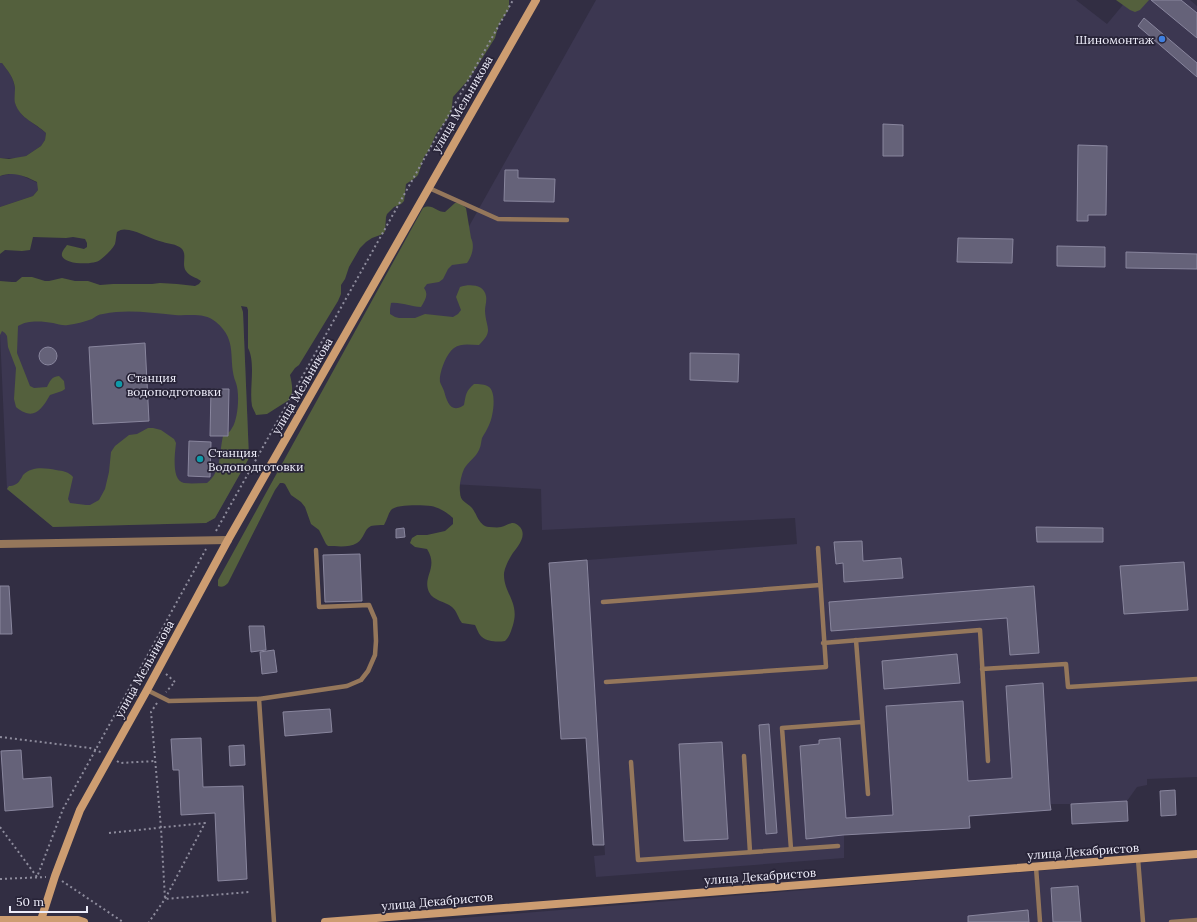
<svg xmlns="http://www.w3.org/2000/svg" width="1197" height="922" font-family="Lora,serif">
  <rect width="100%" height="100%" fill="#322e43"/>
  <g fill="#3c3751">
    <path d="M 596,0 L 1076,0 L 1107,24 L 1127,0 L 1190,0 L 1197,6 L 1197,777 L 1147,779 L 1147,785 L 1137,787 L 1127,801 L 1071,804 L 1051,804 L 1051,810 L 970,816 L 970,828 L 844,835 L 844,858 L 596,877 L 594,856 L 605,855 L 587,560 L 797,544 L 795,518 L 542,530 L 541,489 L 288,475 L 408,254 L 454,253 Z"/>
    <path d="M 0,63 L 2,63 L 10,74 L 13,80 L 15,88 L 15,103 L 18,109 L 23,116 L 46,133 L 45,140 L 41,146 L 26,156 L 18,158 L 0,158 Z"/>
    <path d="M 10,174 L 18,174 L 38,183 L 38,190 L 33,196 L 0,207 L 0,176 Z"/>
    <path d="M 189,305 L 243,312 L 249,458 L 215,518 L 206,523 L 53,527 L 7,489 L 0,334 L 0,312 Z"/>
    <path d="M 1197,858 L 1197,922 L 412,922 Z"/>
  </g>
  <g fill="#54603d">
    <path d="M 0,0 L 509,0 L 509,9 L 499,24 L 495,38 L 469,79 L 453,97 L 451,114 L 436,134 L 429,150 L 424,157 L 418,175 L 415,178 L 406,184 L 404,201 L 401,204 L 394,207 L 387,214 L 386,217 L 385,231 L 383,234 L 372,238 L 366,242 L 360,248 L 349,267 L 345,279 L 341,285 L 341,294 L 338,301 L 299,365 L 295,368 L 290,375 C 292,384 294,392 289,400 L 267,414 L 256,415 C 255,412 253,409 252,406 C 249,389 256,363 248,348 L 248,310 L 247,307 L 241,306 L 243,312 L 249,458 L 215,518 L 206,523 L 53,527 L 7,489 L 9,486 C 13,486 18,484 20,480 C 21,479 22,477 23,475 C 32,466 45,468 56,470 C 63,471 69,472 73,477 L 68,499 L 70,503 L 86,505 L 90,505 L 99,500 L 105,489 L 109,472 L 111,452 L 115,446 L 129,435 L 137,434 L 148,428 L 153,428 L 161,430 L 174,439 L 176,443 C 175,453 171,481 184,483 C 192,484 199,483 207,483 C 222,471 219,453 223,436 C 227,434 230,432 232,428 C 238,419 240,394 236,383 C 227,360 239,341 216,322 C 204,312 189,316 175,315 C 150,313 128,309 103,314 C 99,314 95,317 92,319 C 84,322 76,324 68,325 C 63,326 58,324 53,323 C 42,321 27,320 18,326 L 17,353 L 30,386 L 34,388 L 47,387 C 50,381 51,377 59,376 L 64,381 L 65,389 L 62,391 L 50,395 C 41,411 33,421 16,407 L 14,399 L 16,368 L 8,347 L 7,336 L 5,333 L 2,331 L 0,335 L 0,281 L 12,282 L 16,282 L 22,277 L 32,277 L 45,281 L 49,281 L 62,278 L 75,281 L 88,281 L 100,285 L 113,284 L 152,284 L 160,283 L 177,284 L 195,286 L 199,284 L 201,281 C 196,277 190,277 186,271 C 181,264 188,254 181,248 C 176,244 169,244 163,242 C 151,239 140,232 129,230 C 124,229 121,229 117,232 C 116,236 116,240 115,244 C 112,250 105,256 100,260 C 94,265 65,265 62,256 C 61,252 65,248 67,245 L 84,249 L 87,247 L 87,243 L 85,239 L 73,237 L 66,238 L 33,237 L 30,250 L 22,251 L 5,250 L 0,254 L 0,207 L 33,196 L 38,190 L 37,182 C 25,176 14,171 0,176 L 0,158 L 9,159 L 26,156 L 41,146 L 45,140 L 46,133 C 36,123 20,119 15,103 C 14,99 15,93 15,88 C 14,78 8,71 2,63 L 0,63 Z"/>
    <path d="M 1116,0 L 1149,0 L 1140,10 L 1135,12 L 1130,10 Z"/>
    <path d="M 455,203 L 460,203 L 466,208 L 471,238 C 475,246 472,256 467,263 L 452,265 L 448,269 L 443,279 L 439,282 L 427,284 L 424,288 C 429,295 425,300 421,307 C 411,307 401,302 391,303 L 390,309 L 390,314 L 395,317 L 399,318 L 415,318 L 425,314 L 453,317 L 458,314 L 461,310 L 456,297 L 460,287 C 469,284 484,284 486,296 C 487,301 485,306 485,311 C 486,329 494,330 479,345 C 470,345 461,343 454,348 C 446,354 439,373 440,382 C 441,385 443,388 444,391 C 447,402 451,414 464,405 C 466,394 466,391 474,384 C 479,384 485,384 489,387 C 497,393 493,417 489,425 C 487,430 484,434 482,438 C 481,442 481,446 479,450 C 476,457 468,462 464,469 C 461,476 459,485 460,492 C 460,502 467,502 472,508 C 477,514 479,526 489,527 C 493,527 497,528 501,527 C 509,525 513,519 520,527 C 528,537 516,548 511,556 C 508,561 505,567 504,573 C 503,593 520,602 513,625 C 511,631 510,636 505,641 C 498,642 488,642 482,637 C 479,635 477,629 475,625 L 462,623 C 458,618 457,611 452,607 C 445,601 433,601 429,592 C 422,576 439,568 427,549 L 415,547 L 410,543 L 412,538 L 417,535 L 427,535 L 445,531 L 453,524 L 453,518 C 448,513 438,507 431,506 C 423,505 396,504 391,510 C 388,514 387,520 384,525 C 380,525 375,525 371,526 C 364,529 364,539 357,543 C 349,548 337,546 328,546 L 326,544 L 319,530 L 311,524 L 305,507 L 301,502 L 291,495 L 285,484 L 283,483 L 280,483 L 275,490 L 228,583 C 225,586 222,588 218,586 L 218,580 L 423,208 C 432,203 436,212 445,212 Z"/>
  </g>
  <g fill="#656279" stroke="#89869e">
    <path d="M 1151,0 L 1181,0 L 1197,13 L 1197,38 Z"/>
    <path d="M 1144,18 L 1197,63 L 1197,77 L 1138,26 Z"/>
    <path d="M 883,124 L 903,125 L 903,156 L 883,156 Z"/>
    <path d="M 1078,145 L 1107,146 L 1106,215 L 1088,215 L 1088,221 L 1077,221 Z"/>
    <path d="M 505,170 L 518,170 L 518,178 L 555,179 L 554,202 L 504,201 Z"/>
    <path d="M 958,238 L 1013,239 L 1012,263 L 957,262 Z"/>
    <path d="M 1057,246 L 1105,247 L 1105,267 L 1057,266 Z"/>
    <path d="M 1126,252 L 1197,254 L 1197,269 L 1126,268 Z"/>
    <path d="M 145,343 L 149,421 L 93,424 L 89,347 Z"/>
    <circle cx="48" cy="356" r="9"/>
    <path d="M 690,353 L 739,354 L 738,382 L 690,380 Z"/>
    <path d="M 211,389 L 229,389 L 228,436 L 210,436 Z"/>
    <path d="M 189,441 L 211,442 L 210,477 L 188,476 Z"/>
    <path d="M 1036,527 L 1103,528 L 1103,542 L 1037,542 Z"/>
    <path d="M 404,528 L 405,537 L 396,538 L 396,529 Z"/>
    <path d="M 862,541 L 863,561 L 901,558 L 903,578 L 844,582 L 843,563 L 836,564 L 834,542 Z"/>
    <path d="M 360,554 L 362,601 L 325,602 L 323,555 Z"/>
    <path d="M 587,560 L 604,845 L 593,845 L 586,738 L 561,739 L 549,563 Z"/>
    <path d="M 1184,562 L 1188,610 L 1124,614 L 1120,566 Z"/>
    <path d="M 0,586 L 9,586 L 12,634 L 0,634 Z"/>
    <path d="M 1034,586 L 1039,653 L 1010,655 L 1007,618 L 831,631 L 829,602 Z"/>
    <path d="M 249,626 L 264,626 L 266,650 L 251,652 Z"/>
    <path d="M 274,650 L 277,672 L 262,674 L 260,652 Z"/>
    <path d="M 957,654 L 960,683 L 884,689 L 882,661 Z"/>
    <path d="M 1043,683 L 1050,804 L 1051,810 L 969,816 L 970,828 L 843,835 L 806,839 L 800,746 L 819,744 L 819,740 L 840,738 L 846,818 L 893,815 L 886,706 L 963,701 L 968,781 L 1012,778 L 1006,686 Z"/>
    <path d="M 330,709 L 332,732 L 285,736 L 283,712 Z"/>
    <path d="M 769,724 L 777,833 L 766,834 L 759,725 Z"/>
    <path d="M 201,738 L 203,787 L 243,786 L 247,879 L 218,881 L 215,813 L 181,815 L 179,770 L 173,770 L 171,739 Z"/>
    <path d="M 722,742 L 728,839 L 684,841 L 679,744 Z"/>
    <path d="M 244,745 L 245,765 L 230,766 L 229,746 Z"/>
    <path d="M 21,750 L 23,779 L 51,777 L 53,807 L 5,811 L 1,751 Z"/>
    <path d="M 1175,790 L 1176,815 L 1161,816 L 1160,791 Z"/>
    <path d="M 1127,801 L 1128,821 L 1072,824 L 1071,804 Z"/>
    <path d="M 1078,886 L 1081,922 L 1053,922 L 1051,888 Z"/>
    <path d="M 1028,910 L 1029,922 L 968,922 L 968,916 Z"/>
  </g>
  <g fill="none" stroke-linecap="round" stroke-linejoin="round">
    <g stroke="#8e8c9d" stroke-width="2" stroke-dasharray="2 3" stroke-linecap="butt">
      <path d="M 216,531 L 513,0"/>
      <path d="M 166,674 L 175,682 L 166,692"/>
      <path d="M 157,703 L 151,712 L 161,828 L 165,899 L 249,892"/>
      <path d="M 0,737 L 90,748 L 103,753"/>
      <path d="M 117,761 L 120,763 L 155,761"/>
      <path d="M 0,827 L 37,877 L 63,809 L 206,549"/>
      <path d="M 109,833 L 205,823 L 165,899 L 149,922"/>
      <path d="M 0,879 L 46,877"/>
      <path d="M 62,881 L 123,922"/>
    </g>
    <g stroke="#95775b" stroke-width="4.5">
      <path d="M 429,188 L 498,219 L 567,220"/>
      <path d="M 603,602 L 820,585"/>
      <path d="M 856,640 L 868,794"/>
      <path d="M 823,643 L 980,630 L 988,761"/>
      <path d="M 982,669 L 1066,664 L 1068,687 L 1197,679"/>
      <path d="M 606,682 L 826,667 L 818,548"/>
      <path d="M 147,690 L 169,701 L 259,699 L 347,686 L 361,680 L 368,671 L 375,655 L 376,641 L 375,619 L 369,605 L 319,607 L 316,550"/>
      <path d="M 259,699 L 274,922"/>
      <path d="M 744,756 L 750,852"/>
      <path d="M 631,762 L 638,860 L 838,846"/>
      <path d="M 791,849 L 782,728 L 862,722"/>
      <path d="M 1138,859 L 1143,922"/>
      <path d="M 1036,867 L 1040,922"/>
      <path d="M 1171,922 L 1197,920"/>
    </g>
    <path stroke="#95775b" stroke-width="8" d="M 0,544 L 228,540"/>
    <g stroke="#cd9d71" stroke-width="8">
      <path d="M 0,920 L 78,920 L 84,922"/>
      <path d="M 41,920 L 55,876 L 80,810 L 147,690 L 228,540 L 536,0"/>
      <path d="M 325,922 L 1197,854"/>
    </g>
  </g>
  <circle fill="#3f7fe0" stroke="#282438" stroke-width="1.5" cx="1162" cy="39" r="4"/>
  <g fill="#0f9aa8" stroke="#282438" stroke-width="1.5">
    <circle cx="119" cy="384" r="4"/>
    <circle cx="200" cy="459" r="4"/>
  </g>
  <g text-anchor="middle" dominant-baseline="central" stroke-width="3.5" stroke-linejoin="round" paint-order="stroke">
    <g font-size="12" fill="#eeedfa" stroke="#282438" text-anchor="start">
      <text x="1154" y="39" text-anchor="end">Шиномонтаж</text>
      <text x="127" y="377">Станция<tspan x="127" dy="14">водоподготовки</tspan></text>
      <text x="208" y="452">Станция<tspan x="208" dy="14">Водоподготовки</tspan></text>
    </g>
    <g font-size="12" fill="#eeedfa" stroke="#282438">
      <text transform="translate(462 104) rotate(-60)">улица Мельникова</text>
      <text transform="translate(302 386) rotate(-60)">улица Мельникова</text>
      <text transform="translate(144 669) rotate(-61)">улица Мельникова</text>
      <text transform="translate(1083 851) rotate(-4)">улица Декабристов</text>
      <text transform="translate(760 876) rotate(-4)">улица Декабристов</text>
      <text transform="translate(437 901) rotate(-5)">улица Декабристов</text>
    </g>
  </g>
  <path d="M10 906v6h77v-6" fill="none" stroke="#eeedfa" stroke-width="2"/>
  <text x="16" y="906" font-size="12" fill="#eeedfa" stroke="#282438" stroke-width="3" paint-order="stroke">50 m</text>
</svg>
